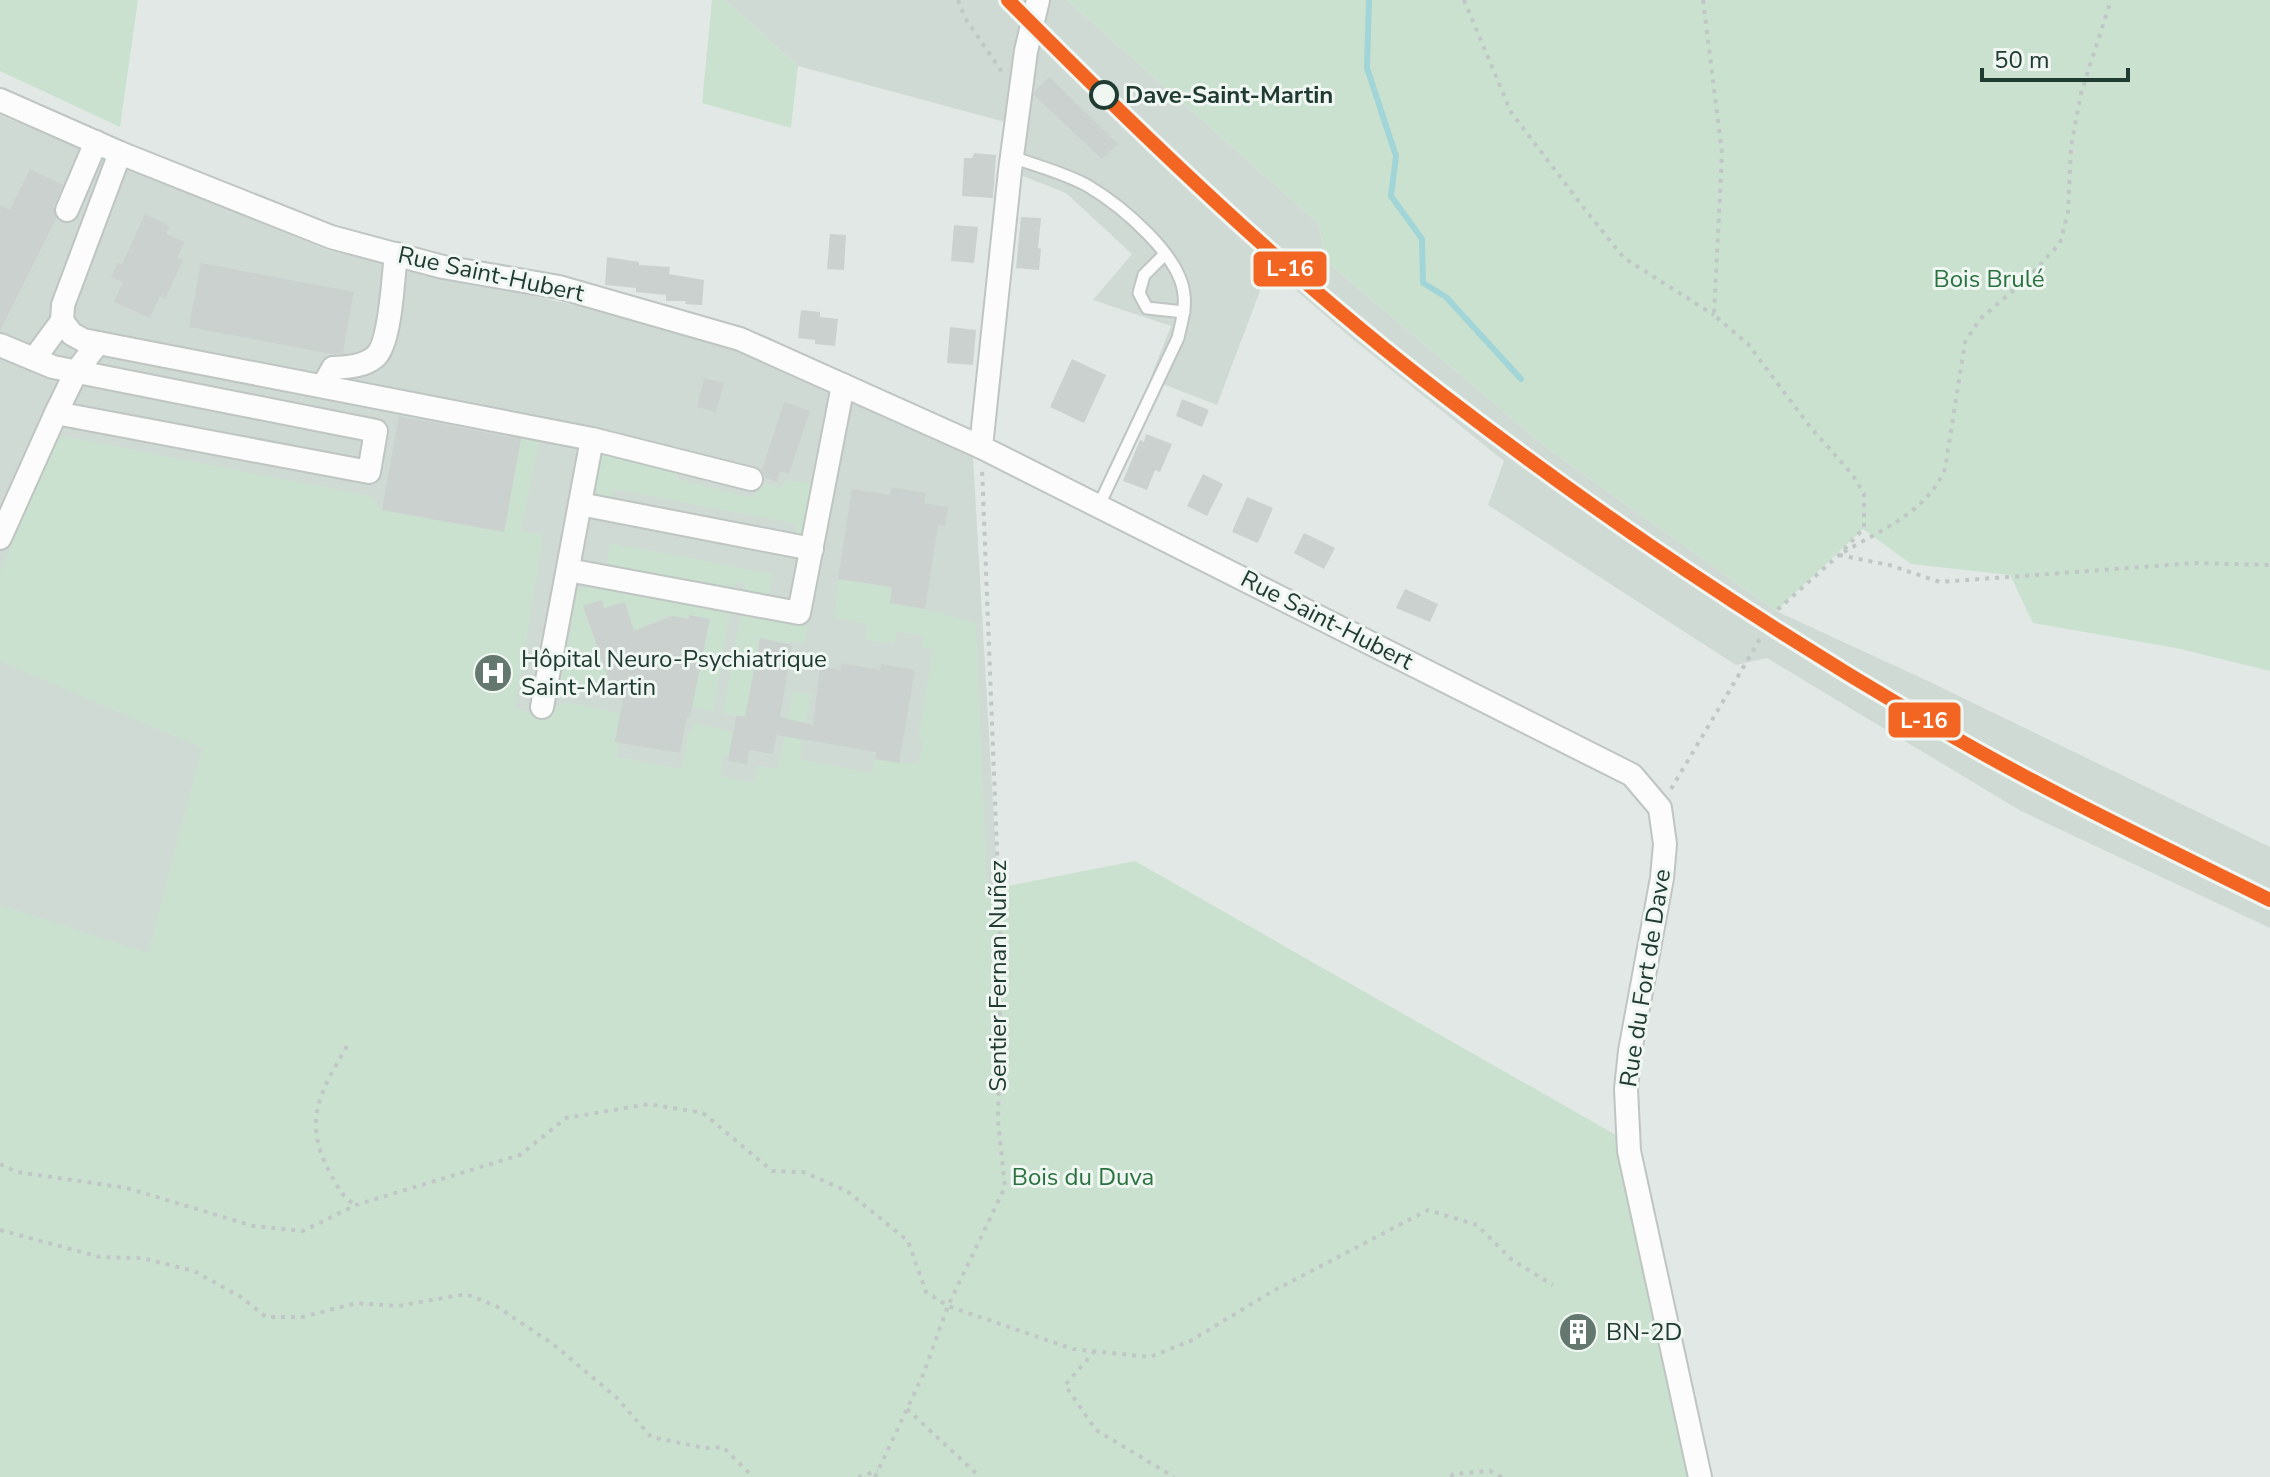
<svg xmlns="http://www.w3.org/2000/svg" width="2270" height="1477" font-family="'Nunito Sans',sans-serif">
  <rect width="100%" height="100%" fill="#e2e8e5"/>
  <g fill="#d0dad4">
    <path d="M 725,0 L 1067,0 L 1319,224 L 1325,260 L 1547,448 L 1776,611 L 1928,681 L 2270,847 L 2270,928 L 2021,811 L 1767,658 L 1736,665 L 1488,505 L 1504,461 L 1350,337 L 1269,267 L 1217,405 L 1150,379 L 1171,326 L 1093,300 L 1132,254 L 1066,193 L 1010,171 L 1016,125 L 798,66 Z"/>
    <path d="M 0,115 L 327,250 L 650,322 L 782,365 L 973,456 L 998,891 L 348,1040 L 0,945 Z"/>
  </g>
  <g fill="#cbe1d0">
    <path d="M 0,0 L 138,0 L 120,127 L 0,71 Z"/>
    <path d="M 712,0 L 725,0 L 798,66 L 791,128 L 702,103 Z"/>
    <path d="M 1067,0 L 2270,0 L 2270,671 L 2176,648 L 2033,623 L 2010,575 L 1911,564 L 1863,529 L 1776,611 L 1547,448 L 1325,260 L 1319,224 Z"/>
    <path d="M 56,435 L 370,496 L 382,510 L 504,532 L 521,438 L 539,441 L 521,531 L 543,535 L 515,709 L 545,716 L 556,706 L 565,702 L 620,713 L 615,741 L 619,742 L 616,757 L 682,769 L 688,733 L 691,732 L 694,723 L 733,732 L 729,755 L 723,755 L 720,776 L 753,783 L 758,766 L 778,769 L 793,691 L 812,694 L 805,723 L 802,723 L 800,759 L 871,773 L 875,759 L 918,764 L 923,745 L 919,736 L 933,649 L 921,647 L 924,636 L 897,631 L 894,644 L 865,639 L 868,624 L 835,618 L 838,579 L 892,587 L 890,603 L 925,609 L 976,623 L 987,890 L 1135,861 L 1616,1135 L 1675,1413 L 1694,1477 L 0,1477 L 0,905 L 148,953 L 202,748 L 0,661 L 0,573 Z"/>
    <path d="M 605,454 L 678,471 L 678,479 L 754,498 L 761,482 L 782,488 L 786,480 L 814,484 L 803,536 L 797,538 L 797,524 L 613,489 L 610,503 L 600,497 L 594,488 L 601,458 Z"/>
    <path d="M 610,543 L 773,574 L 768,599 L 744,594 L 745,584 L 736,582 L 734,592 L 606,568 Z"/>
    <path d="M 587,584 L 730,611 L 713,711 L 692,707 L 709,620 L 690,615 L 689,619 L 669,615 L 634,631 L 624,602 L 604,608 L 602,600 L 583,606 L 615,697 L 565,687 L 561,682 L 578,588 L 586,588 Z"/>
    <path d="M 741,613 L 808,627 L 804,644 L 790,641 L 789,645 L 760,639 L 745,717 L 723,713 Z"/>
  </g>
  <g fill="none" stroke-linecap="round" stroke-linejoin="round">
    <path stroke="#a2d5d7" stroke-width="6" d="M 1369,0 L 1367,68 L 1396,156 L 1391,196 L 1422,239 L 1423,283 L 1446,297 L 1521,379"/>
  </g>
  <g fill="#cbd1ce">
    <path d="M 1049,77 L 1118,144 L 1102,159 L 1034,95 L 1035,91 Z"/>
    <path d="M 974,153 L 996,155 L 993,198 L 962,196 L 964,158 L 972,158 Z"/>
    <path d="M 30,169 L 63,185 L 54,205 L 56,219 L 0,331 L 0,205 L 10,210 Z"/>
    <path d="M 145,214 L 170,226 L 166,234 L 185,242 L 177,258 L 183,260 L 165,299 L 160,296 L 150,318 L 114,302 L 123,282 L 111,277 L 118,263 L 122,265 Z"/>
    <path d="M 1021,217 L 1041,218 L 1038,248 L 1041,249 L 1039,270 L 1016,268 Z"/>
    <path d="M 954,225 L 978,227 L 974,263 L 951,261 Z"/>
    <path d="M 830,234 L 846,235 L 844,270 L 827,269 Z"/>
    <path d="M 607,257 L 639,262 L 639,265 L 670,267 L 669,274 L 704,280 L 702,305 L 685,304 L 686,301 L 666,301 L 666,295 L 636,292 L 636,288 L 605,285 Z"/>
    <path d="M 201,263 L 354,292 L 343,353 L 331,354 L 189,327 Z"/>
    <path d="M 801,310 L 820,312 L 820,317 L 838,319 L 835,346 L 815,344 L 815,340 L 798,338 Z"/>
    <path d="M 950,327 L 976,330 L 973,365 L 947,363 Z"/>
    <path d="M 1072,359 L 1106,375 L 1084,423 L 1050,407 Z"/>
    <path d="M 704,378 L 724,383 L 716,412 L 697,407 Z"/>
    <path d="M 1182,399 L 1209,410 L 1202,427 L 1176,416 Z"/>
    <path d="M 784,402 L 810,411 L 789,474 L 780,471 L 777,482 L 765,478 L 762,470 Z"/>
    <path d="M 399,416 L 521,439 L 504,532 L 382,510 Z"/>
    <path d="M 1146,434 L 1172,444 L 1160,472 L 1155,470 L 1147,490 L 1123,481 L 1140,440 L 1144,442 Z"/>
    <path d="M 1203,474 L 1223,484 L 1207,516 L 1187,506 Z"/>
    <path d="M 891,487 L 926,493 L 924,503 L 948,507 L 945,526 L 938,525 L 925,609 L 890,603 L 892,587 L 838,579 L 852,489 L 890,495 Z"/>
    <path d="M 1247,497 L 1273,508 L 1258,543 L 1232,532 Z"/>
    <path d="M 1304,533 L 1335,548 L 1324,569 L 1294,553 Z"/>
    <path d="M 1405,589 L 1438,604 L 1430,622 L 1396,608 Z"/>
    <path d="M 602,600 L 604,608 L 625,602 L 634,631 L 673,616 L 689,619 L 689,615 L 710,619 L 690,717 L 687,717 L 680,753 L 615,742 L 623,698 L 615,697 L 583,606 Z"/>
    <path d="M 760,638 L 792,645 L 780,717 L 813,725 L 820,666 L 840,670 L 841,663 L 880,670 L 881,664 L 915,670 L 899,763 L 875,759 L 876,752 L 776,735 L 773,754 L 749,750 L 747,764 L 728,761 L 736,716 L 745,717 Z"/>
    <path d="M 1584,1314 L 1595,1339 L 1572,1350 L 1561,1324 Z"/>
  </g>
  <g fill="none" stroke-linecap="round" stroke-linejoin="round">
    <defs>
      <g id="service">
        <path d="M 1012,157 C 1037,166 1065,173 1088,186 C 1120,205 1181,255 1184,295 C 1186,309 1181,324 1178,338 L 1099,505"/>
        <path d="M 1165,254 L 1144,275 L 1139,293 L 1147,308 L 1184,312"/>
      </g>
      <g id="minor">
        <path d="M 0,100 L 120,153 L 331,237 L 443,267 L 559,287 L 740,339 L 981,447 L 1632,775 L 1660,808 L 1665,844 L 1662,878 L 1630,1051 L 1626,1089 L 1629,1151 L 1700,1477"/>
        <path d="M 120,153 L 63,305 L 62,321 L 72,334 L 83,340 L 592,439 L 751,479"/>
        <path d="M 67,210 L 96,142"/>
        <path d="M 0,345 L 53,367 L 376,431 L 369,472 L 56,413 L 0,538"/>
        <path d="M 34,359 L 62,321"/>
        <path d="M 323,386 L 333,368 C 346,367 363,367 375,357 C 391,344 393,276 396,254"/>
        <path d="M 56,413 L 76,372 L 98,343"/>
        <path d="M 981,447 L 1010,171 L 1026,51 L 1038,0"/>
        <path d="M 580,504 L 812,549"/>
        <path d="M 568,570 L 799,613 L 843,385"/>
        <path d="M 542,707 L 592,439"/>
      </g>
    </defs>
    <use href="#service" stroke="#bfc5c2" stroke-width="15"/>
    <use href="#minor" stroke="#bfc5c2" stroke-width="26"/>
    <g stroke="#bfc8c5" stroke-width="4" stroke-dasharray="4 6" stroke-linecap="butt">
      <path d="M 958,0 L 965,18 L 1002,72"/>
      <path d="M 1464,0 L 1511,112 L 1583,207 L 1624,258 L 1714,315"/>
      <path d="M 1703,0 L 1722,153 L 1714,315 L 1748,344 L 1811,428 L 1852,474 L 1864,494 L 1864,528 L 1839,555 L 1776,611"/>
      <path d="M 1844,552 C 1882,529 1927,512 1945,469 L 1965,342 L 1980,319 L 2029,277 L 2060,243 L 2068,212 L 2071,147 L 2081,93 L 2111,0"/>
      <path d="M 1839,555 L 1889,565 L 1940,582 L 2196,563 L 2270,565"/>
      <path d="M 1671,789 L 1763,634"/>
      <path d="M 347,1046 C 321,1091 302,1120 329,1171 C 337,1185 341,1197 356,1205"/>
      <path d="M 0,1164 L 17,1172 L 127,1188 L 253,1226 L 303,1231 L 356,1205 L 520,1155 L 566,1118 L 649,1104 L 703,1113 L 772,1171 L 803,1172 L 847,1191 L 908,1241 L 926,1292 L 948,1306 L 1073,1349 L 1150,1357 L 1190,1341 L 1273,1291 L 1428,1210 L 1477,1225 L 1512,1260 L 1553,1285"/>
      <path d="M 0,1230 L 100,1257 L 142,1258 L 194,1271 L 241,1297 L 266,1317 L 303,1317 L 356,1303 L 398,1306 L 466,1294 L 496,1306 L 553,1344 L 617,1398 L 651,1437 L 704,1448 L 723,1447 L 753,1477"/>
      <path d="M 1095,1351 L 1065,1385 L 1096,1430 L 1174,1477"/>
      <path d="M 907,1409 L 980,1477"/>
      <path d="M 858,1477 L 878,1471"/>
      <path d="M 875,1477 L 923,1375 L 948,1306 L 1005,1187 L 998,1121 L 1001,953 L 982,468"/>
      <path d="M 1451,1477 L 1453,1474 L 1490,1471 L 1502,1477"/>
    </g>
    <use href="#service" stroke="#fbfcfb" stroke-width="11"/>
    <use href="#minor" stroke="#fbfcfb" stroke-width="22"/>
    <defs>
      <path id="rail-1" d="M 1008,0 C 1146,139 1287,275 1443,395 C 1596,513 1756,621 1923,719 C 2035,786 2153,842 2270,900"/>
    </defs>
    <use href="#rail-1" stroke="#f0f7f3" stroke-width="20"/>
    <use href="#rail-1" stroke="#f26522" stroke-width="14"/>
  </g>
  <defs>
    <symbol id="hospital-disc" viewBox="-11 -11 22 22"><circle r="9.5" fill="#647870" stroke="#f0f7f3"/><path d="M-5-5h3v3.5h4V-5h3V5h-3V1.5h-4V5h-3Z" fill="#fff"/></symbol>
    <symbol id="building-disc" viewBox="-11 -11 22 22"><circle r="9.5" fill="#647870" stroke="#f0f7f3"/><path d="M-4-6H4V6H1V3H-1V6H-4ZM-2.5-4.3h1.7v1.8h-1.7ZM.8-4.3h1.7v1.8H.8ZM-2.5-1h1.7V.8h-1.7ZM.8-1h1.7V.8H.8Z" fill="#fff"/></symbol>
  </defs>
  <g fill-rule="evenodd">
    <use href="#hospital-disc" x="471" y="651" width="44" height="44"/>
    <use href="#building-disc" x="1556" y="1310" width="44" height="44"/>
  </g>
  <circle fill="#f0f7f3" stroke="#203b31" stroke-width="4" cx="1104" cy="95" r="13"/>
  <g text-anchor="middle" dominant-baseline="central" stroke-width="6" stroke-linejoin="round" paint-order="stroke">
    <g font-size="24" font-weight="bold" fill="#203b31" stroke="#f0f7f3" text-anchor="start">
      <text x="1125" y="95">Dave-Saint-Martin</text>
    </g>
    <g font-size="24" fill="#203b31" stroke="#f0f7f3">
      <text transform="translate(491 274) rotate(12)">Rue Saint-Hubert</text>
      <text transform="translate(1327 620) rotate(27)">Rue Saint-Hubert</text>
      <text transform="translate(998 976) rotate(-90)">Sentier Fernan Nuñez</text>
      <text transform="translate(1645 978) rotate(-81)">Rue du Fort de Dave</text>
    </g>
    <g font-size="24" fill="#2a723f" stroke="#f0f7f3">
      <text x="1989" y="279">Bois Brulé</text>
      <text x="1083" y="1177">Bois du Duva</text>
    </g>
    <g font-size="24" fill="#203b31" stroke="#f0f7f3" text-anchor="start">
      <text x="521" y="659">Hôpital Neuro-Psychiatrique<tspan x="521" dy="28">Saint-Martin</tspan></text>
      <text x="1606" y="1332">BN-2D</text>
    </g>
  </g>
  <g stroke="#f0f7f3" stroke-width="3">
    <rect x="1252" y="250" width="76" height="38" rx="8" fill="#f26522"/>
    <rect x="1887" y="701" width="75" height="38" rx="8" fill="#f26522"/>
  </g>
  <g font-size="22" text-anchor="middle" font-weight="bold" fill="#fff">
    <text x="1290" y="276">L-16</text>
    <text x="1924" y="728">L-16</text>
  </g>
  <path d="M1982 68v12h146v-12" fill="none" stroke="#203b31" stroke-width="4"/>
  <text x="1994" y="68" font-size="24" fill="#203b31" stroke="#f0f7f3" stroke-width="6" paint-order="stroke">50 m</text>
</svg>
